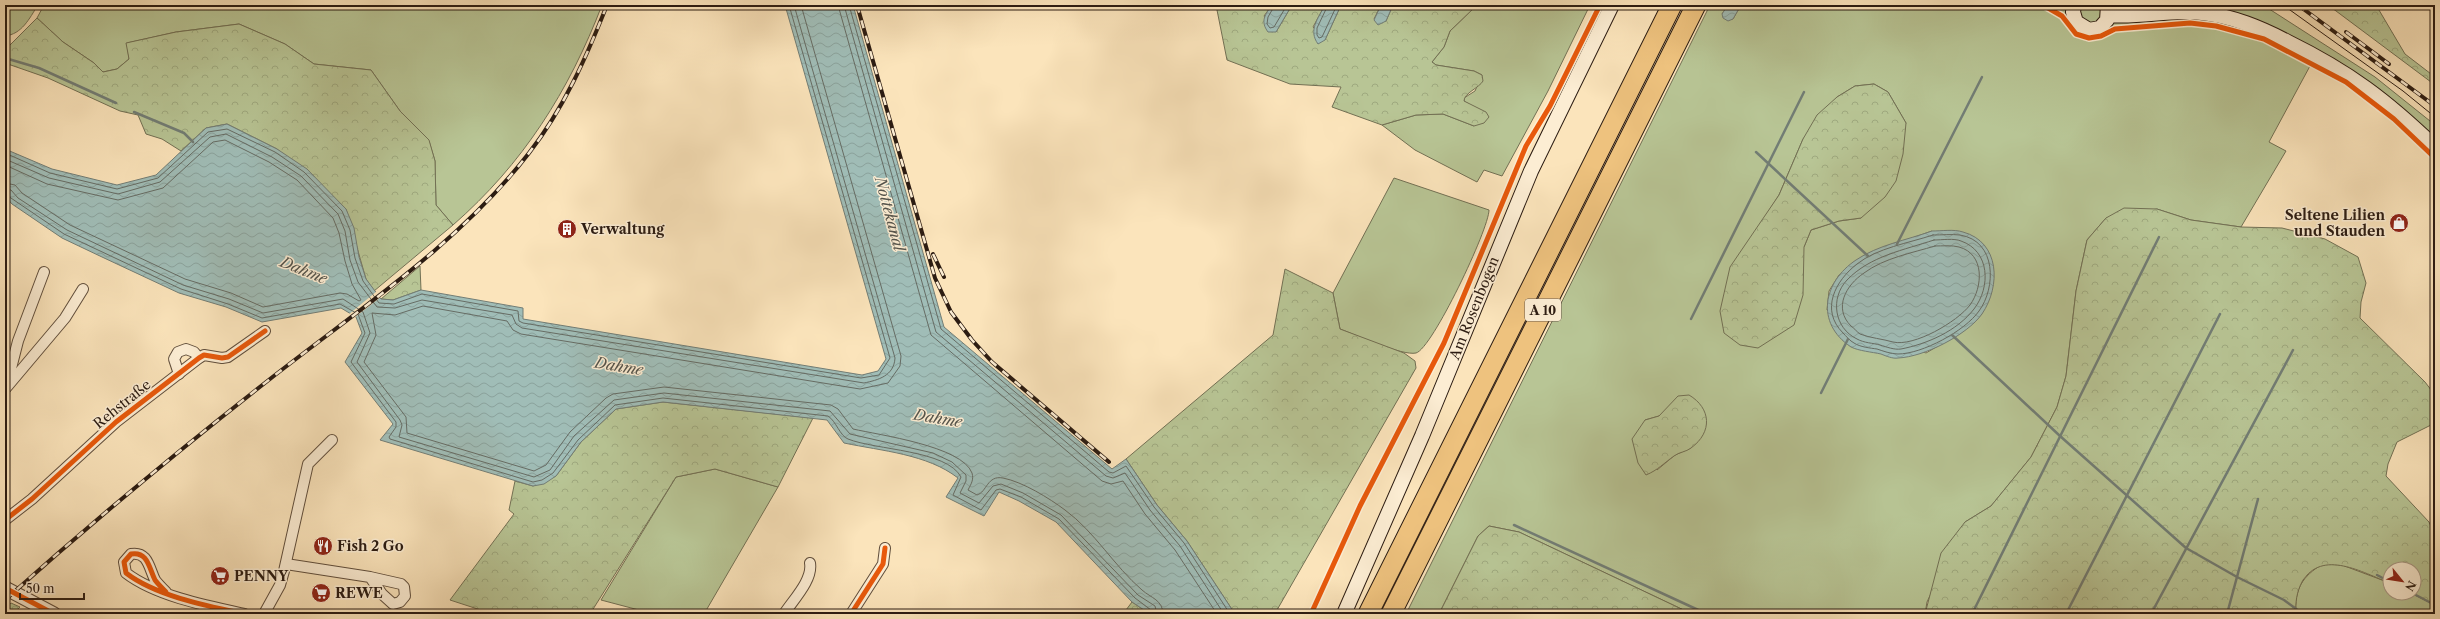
<svg xmlns="http://www.w3.org/2000/svg" width="2440" height="619" font-family="'Libre Caslon Text',serif">
  <defs>
    <pattern id="forest-crowns" width="20" height="18" patternUnits="userSpaceOnUse"><rect width="20" height="18" fill="#b8c595"/><path d="M2 6a3 3 0 1 1 6 0M12 15a3 3 0 1 1 6 0" fill="none" stroke="#9ea97f"/></pattern>
    <pattern id="water-waves" width="16" height="10" patternUnits="userSpaceOnUse"><rect width="16" height="10" fill="#a0bdb7"/><path d="M0 5q4-4 8 0t8 0" fill="none" stroke="#8aa29c"/></pattern>
  </defs>
  <rect width="100%" height="100%" fill="#fbe4bb"/>
  <filter id="stains"><feTurbulence type="fractalNoise" baseFrequency=".005" numOctaves="4"/><feColorMatrix values="0 0 0 0 .2 0 0 0 0 .09 0 0 0 0 .02 0 0 0 .5 -.17"/></filter>
  <radialGradient id="worn" r=".72"><stop offset=".6" stop-color="#630" stop-opacity="0"/><stop offset="1" stop-color="#630" stop-opacity=".3"/></radialGradient>
  <g fill="#b8c595" stroke="#727054" fill-rule="evenodd">
    <path d="M 5,5 L 38,5 C 29,19 22,34 5,36 Z"/>
    <path d="M 44,5 L 602,5 C 569,91 523,164 453,225 L 436,205 L 435,161 L 429,141 L 400,111 L 371,70 L 314,64 L 285,44 L 239,24 L 176,32 L 127,43 L 129,59 L 117,69 L 103,72 L 94,63 L 63,42 L 37,18 Z"/>
    <path d="M 1477,5 L 1590,5 L 1548,91 L 1502,176 L 1484,170 L 1477,182 L 1415,150 L 1382,125 L 1416,115 L 1443,114 L 1474,126 L 1469,104 L 1464,101 L 1464,98 L 1475,91 L 1482,75 L 1474,71 L 1436,65 L 1432,62 L 1444,47 L 1450,31 Z"/>
    <path d="M 1710,5 L 1728,5 L 1722,14 L 1733,19 L 1741,5 L 2263,5 L 2375,77 L 2435,125 L 2435,137 C 2398,103 2358,76 2316,49 L 2310,66 L 2269,142 L 2286,151 L 2241,227 L 2191,220 L 2157,209 L 2106,218 L 2087,240 L 2076,291 L 2066,376 L 2057,407 L 2031,457 L 1991,506 L 1965,522 L 1927,602 L 1925,614 L 1692,614 L 1519,532 L 1489,526 L 1478,536 L 1439,614 L 1406,614 ZM 1874,84 L 1888,92 L 1906,123 L 1861,218 L 1839,221 L 1811,230 L 1804,247 L 1759,226 L 1779,195 L 1803,139 L 1837,97 L 1855,86 ZM 1932,231 L 1982,314 L 1962,332 L 1926,353 L 1827,310 L 1829,291 L 1839,275 L 1912,238 ZM 1659,416 L 1691,448 L 1675,455 L 1657,470 L 1645,420 Z"/>
    <path d="M 1394,178 L 1489,210 C 1489,229 1432,349 1416,353 C 1402,356 1356,335 1340,329 L 1333,293 Z"/>
    <path d="M 715,469 L 778,487 L 704,614 L 654,614 L 601,600 L 676,477 Z"/>
    <path d="M 2323,564 L 2342,565 L 2390,583 L 2390,593 L 2411,593 L 2435,605 L 2435,614 L 2296,614 C 2294,590 2302,576 2323,564 Z"/>
  </g>
  <g fill="url(#forest-crowns)" stroke="#727054">
    <path d="M 1216,5 L 1272,5 L 1264,16 L 1276,32 L 1292,5 L 1325,5 L 1313,27 L 1325,40 L 1341,5 L 1381,5 L 1374,19 L 1386,21 L 1393,5 L 1477,5 L 1450,31 L 1444,47 L 1432,62 L 1436,65 L 1474,71 L 1482,75 L 1483,81 C 1479,88 1464,93 1464,101 L 1486,112 L 1489,117 L 1484,123 L 1474,126 L 1443,114 L 1416,115 L 1382,125 L 1332,107 L 1341,87 L 1290,84 L 1227,60 Z"/>
    <path d="M 2328,5 L 2376,5 L 2405,54 L 2435,77 L 2435,85 Z"/>
    <path d="M 37,18 L 63,42 L 94,63 L 103,72 L 117,69 L 129,59 L 126,43 L 176,32 L 239,24 L 285,44 L 314,64 L 371,70 L 400,111 L 429,140 L 435,161 L 436,205 L 453,225 L 374,291 L 366,279 L 346,209 L 277,149 L 227,124 L 206,128 L 181,151 L 162,139 L 146,134 L 138,115 L 120,111 L 48,78 L 5,63 L 5,50 Z"/>
    <path d="M 1874,84 L 1888,92 L 1906,123 L 1903,154 L 1896,181 L 1885,197 L 1861,218 L 1839,221 L 1811,230 L 1804,247 L 1803,295 L 1794,325 L 1758,348 L 1740,345 L 1724,333 L 1720,311 L 1730,267 L 1779,195 L 1803,139 L 1817,115 L 1837,97 L 1855,86 Z"/>
    <path d="M 2124,208 L 2157,209 L 2191,220 L 2241,227 L 2282,228 L 2325,239 L 2358,257 L 2366,283 L 2361,302 L 2360,318 L 2425,382 L 2435,395 L 2435,423 L 2397,442 L 2388,464 L 2386,476 L 2429,522 L 2435,535 L 2435,605 L 2411,593 L 2414,593 L 2414,569 L 2390,569 L 2390,583 C 2363,573 2322,548 2302,582 C 2297,591 2295,603 2296,614 L 1925,614 L 1941,553 L 1965,522 L 1991,506 L 2031,457 L 2057,407 L 2066,376 L 2076,291 L 2087,240 L 2106,218 Z"/>
    <path d="M 420,266 L 421,290 L 393,300 L 381,299 Z"/>
    <path d="M 1285,269 L 1333,293 L 1340,329 L 1404,353 L 1415,361 L 1416,368 L 1277,610 L 1274,614 L 1235,614 L 1187,541 L 1157,505 L 1126,459 L 1273,335 Z"/>
    <path d="M 1689,395 C 1711,408 1713,432 1691,448 C 1686,452 1679,452 1674,456 C 1664,463 1658,470 1646,475 L 1638,463 L 1632,439 L 1645,420 L 1659,416 L 1678,396 Z"/>
    <path d="M 663,402 L 813,418 L 778,487 L 715,469 L 676,477 L 590,614 L 493,614 L 450,600 L 514,514 L 509,510 L 515,481 L 533,486 L 556,476 L 581,442 L 616,409 Z"/>
    <path d="M 1489,526 L 1519,532 L 1692,614 L 1439,614 L 1478,536 Z"/>
    <path d="M 1132,602 L 1150,614 L 1123,614 Z"/>
    <path d="M 11,603 L 20,607 L 13,614 L 5,614 L 5,609 Z"/>
  </g>
  <g fill="url(#water-waves)" stroke="#727d75">
    <path d="M 785,5 L 853,5 L 944,327 L 1112,469 L 1126,459 L 1157,505 L 1187,541 L 1235,614 L 1150,614 L 1132,602 L 1056,522 L 1019,501 L 999,492 L 984,516 L 946,497 L 958,478 C 927,454 882,451 844,443 L 827,420 L 663,402 L 616,409 L 581,442 L 556,476 L 544,484 L 533,486 L 380,440 L 393,424 L 345,362 L 362,333 L 356,317 L 341,308 L 262,322 L 226,307 L 179,293 L 102,257 L 62,238 L 12,204 L 5,196 L 5,149 L 52,169 L 117,185 L 156,175 L 206,128 L 227,124 L 277,149 L 307,169 L 346,209 L 354,228 L 359,257 L 366,279 L 381,299 L 393,300 L 421,290 L 523,308 L 523,319 L 862,375 L 878,371 L 886,359 Z"/>
    <path d="M 1272,5 L 1292,5 L 1276,32 L 1268,32 C 1260,21 1265,15 1272,5 Z"/>
    <path d="M 1325,5 L 1341,5 L 1325,40 L 1318,44 C 1308,30 1318,19 1325,5 Z"/>
    <path d="M 1381,5 L 1393,5 L 1386,21 L 1378,25 L 1374,20 Z"/>
    <path d="M 1728,5 L 1741,5 L 1733,19 L 1728,21 L 1723,18 L 1722,14 Z"/>
    <path d="M 1932,231 C 1942,231 1954,229 1963,232 C 2000,242 2001,286 1982,314 C 1967,335 1924,357 1898,358 C 1893,359 1886,356 1881,354 C 1872,352 1859,351 1851,347 C 1815,323 1823,282 1856,260 C 1878,245 1907,240 1932,231 Z"/>
  </g>
  <path fill="#fbe4bb" d="M 377,291 L 381,297 L 354,318 L 348,315 Z"/>
  <g fill="none" stroke-linecap="round" stroke-linejoin="round">
    <g stroke="#666c64" stroke-width="1">
      <path d="M 801,5 L 901,356 L 900,366 L 888,383 L 860,389 L 521,334 L 513,330 L 507,321 L 423,306 L 395,315 L 372,313 L 376,335 L 364,362 L 406,417 L 407,433 L 534,471 L 546,465 L 570,432 L 606,398 L 613,394 L 664,387 L 831,405 L 838,409 L 853,429 C 879,435 962,446 972,473 C 974,480 971,484 968,490 L 977,495 C 987,492 987,475 1003,478 C 1023,482 1049,498 1065,510 C 1095,532 1114,566 1142,590 C 1151,598 1163,600 1163,614"/>
      <path d="M 838,5 L 931,335 L 1102,481 L 1111,484 L 1123,481 L 1145,514 L 1175,550 L 1217,614"/>
      <path d="M 844,5 L 936,332 L 1106,476 L 1113,478 L 1125,473 L 1150,510 L 1180,546 L 1224,614"/>
      <path d="M 849,5 L 941,329 L 1109,472 L 1113,473 L 1126,466 L 1154,507 L 1184,543 L 1230,614"/>
      <path d="M 1275,5 L 1268,17 L 1267,24 L 1270,28 L 1274,27 L 1287,5"/>
      <path d="M 1328,5 L 1317,28 L 1317,35 L 1319,38 L 1322,37 L 1337,5"/>
      <path d="M 5,153 L 50,173 L 117,189 L 158,178 L 208,132 L 227,129 L 275,152 L 304,172 L 342,211 L 350,230 L 355,258 L 363,281 L 379,303 L 394,304 L 422,294 L 518,311 L 519,321 L 523,323 L 861,378 L 879,375 L 890,358 L 789,5"/>
      <path d="M 5,159 L 49,178 L 118,194 L 160,182 L 210,137 L 226,134 L 272,157 L 301,176 L 338,214 L 345,231 L 350,260 L 358,282 L 377,307 L 395,308 L 422,300 L 512,315 L 516,324 L 522,328 L 864,383 C 878,380 894,376 895,358 L 794,5"/>
      <path d="M 5,165 L 47,184 L 118,200 L 163,188 L 213,142 L 225,140 L 269,162 L 297,180 L 333,218 L 339,233 L 345,261 L 352,284 L 361,300 L 359,301 L 347,294 L 340,293 L 263,307 L 231,293 L 185,279 L 70,225 L 22,193 L 15,185 L 5,183"/>
      <path d="M 5,189 L 11,190 L 18,198 L 67,230 L 183,285 L 229,299 L 263,313 L 343,299 L 363,312 L 370,333 L 357,362 L 400,420 L 402,425 L 399,437 L 534,477 L 550,470 L 574,436 L 614,400 L 664,393 L 830,411 L 850,434 L 933,453 L 952,462 L 966,475 L 966,481 L 960,493 L 979,503 L 993,486 L 1001,484 L 1023,493 L 1061,515 L 1138,595 L 1155,606 L 1157,614"/>
      <path d="M 5,194 L 64,234 L 181,289 L 228,304 L 262,318 L 340,304 L 358,314 L 365,333 L 351,362 L 396,422 L 396,427 L 389,437 L 390,439 L 533,482 L 542,480 L 553,473 L 578,440 L 615,405 L 663,398 L 828,416 C 836,421 840,436 848,439 C 875,450 947,450 961,477 L 953,495 L 981,510 L 996,490 L 1000,489 L 1021,497 L 1059,519 L 1135,598 L 1151,610 L 1152,614"/>
      <path d="M 1933,235 C 1942,235 1952,234 1960,235 C 1997,241 1996,288 1979,311 C 1965,331 1922,354 1898,354 C 1891,354 1883,351 1877,349 C 1870,348 1860,347 1854,343 C 1850,341 1846,336 1843,333 C 1820,310 1835,281 1857,264 C 1877,248 1909,243 1933,235 Z"/>
      <path d="M 1934,240 C 1942,240 1954,238 1961,241 C 1990,251 1991,287 1974,309 C 1957,331 1927,344 1901,349 C 1894,350 1887,347 1880,345 C 1873,343 1864,343 1857,339 C 1834,328 1830,298 1847,280 C 1870,256 1904,250 1934,240 Z"/>
      <path d="M 1935,246 C 1942,246 1952,245 1959,247 C 1985,254 1983,287 1970,305 C 1957,322 1914,347 1893,342 C 1883,339 1870,338 1860,334 C 1857,332 1854,328 1851,326 C 1833,308 1846,285 1864,273 C 1884,258 1912,253 1935,246 Z"/>
    </g>
    <g stroke="#727d75" stroke-width="2.5">
      <path d="M 5,58 L 39,68 L 116,103"/>
      <path d="M 134,112 L 184,133 L 193,142"/>
      <path d="M 1756,152 L 1868,256"/>
      <path d="M 1897,244 L 1982,77"/>
      <path d="M 1691,319 L 1804,92"/>
      <path d="M 1952,335 L 2060,436 L 2186,548 L 2237,577 L 2284,600 L 2303,614"/>
      <path d="M 1821,393 L 1848,339"/>
      <path d="M 1514,525 L 1707,614"/>
      <path d="M 2377,575 L 2390,582"/>
      <path d="M 2412,593 L 2435,605"/>
      <path d="M 1972,614 L 2159,237"/>
      <path d="M 2066,614 L 2220,314"/>
      <path d="M 2151,614 L 2293,350"/>
      <path d="M 2227,614 L 2258,499"/>
    </g>
    <defs>
      <g id="minor">
        <path d="M 179,374 L 174,359 L 178,352 L 186,349 L 194,352 L 199,358"/>
        <path d="M 7,384 L 18,341 L 44,272"/>
        <path d="M 6,388 L 65,318 L 83,289"/>
        <path d="M 5,520 L 32,499 L 116,422 L 199,358 L 204,355 L 222,358 L 228,357 L 265,331"/>
        <path d="M 286,564 L 370,577 L 382,594 L 393,604 L 400,602 L 405,596 L 404,587 L 401,584 L 370,577"/>
        <path d="M 166,592 C 162,588 158,584 155,580 C 149,568 148,551 131,554 L 124,562 L 126,573 C 156,596 207,606 245,614"/>
        <path d="M 264,614 L 280,585 L 284,571 L 308,464 L 332,440"/>
        <path d="M 784,614 C 793,600 813,580 810,563"/>
        <path d="M 851,614 L 883,564 L 885,548"/>
      </g>
      <path id="tertiary" d="M 5,588 L 54,614"/>
      <g id="secondary">
        <path d="M 2074,5 L 2073,12 L 2076,22 L 2089,30 L 2100,28 L 2107,20 L 2108,5"/>
        <path d="M 2109,15 C 2140,18 2171,9 2202,13 C 2233,16 2261,28 2288,42 C 2349,72 2386,100 2435,147"/>
        <path d="M 1344,614 L 1422,436 L 1531,171 L 1612,5"/>
      </g>
      <g id="motorway">
        <path d="M 1368,614 L 1672,5"/>
        <path d="M 1391,614 L 1696,5"/>
      </g>
    </defs>
    <use href="#minor" stroke="#604e3c" stroke-width="12"/>
    <use href="#tertiary" stroke="#604e3c" stroke-width="15"/>
    <use href="#secondary" stroke="#2c1c12" stroke-width="16"/>
    <use href="#motorway" stroke="#2c1c12" stroke-width="21"/>
    <use href="#minor" stroke="#fcedd3" stroke-width="10"/>
    <use href="#tertiary" stroke="#fcedd3" stroke-width="13"/>
    <use href="#secondary" stroke="#fcedd3" stroke-width="14"/>
    <use href="#motorway" stroke="#eec27e" stroke-width="19"/>
    <path stroke="#2c1c12" stroke-width="1" d="M 2283,5 L 2403,91 L 2435,117"/>
    <defs>
      <g id="rail">
        <path d="M 857,5 L 935,278 L 951,312 L 972,340 L 992,362 L 1109,462"/>
        <path d="M 2298,5 L 2435,106"/>
        <path d="M 2346,32 L 2389,64"/>
        <path d="M 933,254 L 944,277"/>
        <path d="M 5,600 C 91,523 179,450 270,379 C 358,310 460,243 529,153 C 564,108 586,58 607,5"/>
      </g>
    </defs>
    <use href="#rail" stroke="#2c1c12" stroke-width="4"/>
    <use href="#rail" stroke="#fcedd3" stroke-width="2.5" stroke-dasharray="8" stroke-linecap="butt"/>
    <defs>
      <g id="cycleway">
        <path d="M 2043,5 L 2062,16 L 2076,34 L 2089,38 L 2101,36 L 2115,29 L 2190,23 L 2216,26 L 2264,39 L 2346,82 L 2394,119 L 2435,158"/>
        <path d="M 5,520 L 32,499 L 116,422 L 199,358 L 204,355 L 222,358 L 228,357 L 265,331"/>
        <path d="M 5,588 L 54,614"/>
        <path d="M 166,592 C 162,588 158,584 155,580 C 149,568 148,551 131,554 L 124,562 L 126,573 C 156,596 207,606 245,614"/>
        <path d="M 851,614 L 883,564 L 885,548"/>
        <path d="M 1311,614 L 1360,506 L 1444,343 L 1526,146 L 1550,106 L 1600,5"/>
      </g>
    </defs>
    <use href="#cycleway" stroke="#fcedd3" stroke-width="8"/>
    <use href="#cycleway" stroke="#e8590c" stroke-width="5"/>
  </g>
  <defs>
    <symbol id="shop-disc" viewBox="-11 -11 22 22"><circle r="9.5" fill="#8f2418" stroke="#fcedd3"/><path d="M-5-2.5h2.3a2.7 3.5 0 0 1 5.4 0H5L5.5 6h-11ZM-1.5-2.5h3a1.5 2.3 0 0 0-3 0Z" fill="#fff"/></symbol>
    <symbol id="building-disc" viewBox="-11 -11 22 22"><circle r="9.5" fill="#8f2418" stroke="#fcedd3"/><path d="M-4-6H4V6H1V3H-1V6H-4ZM-2.5-4.3h1.7v1.8h-1.7ZM.8-4.3h1.7v1.8H.8ZM-2.5-1h1.7V.8h-1.7ZM.8-1h1.7V.8H.8Z" fill="#fff"/></symbol>
    <symbol id="restaurant-disc" viewBox="-11 -11 22 22"><circle r="9.5" fill="#8f2418" stroke="#fcedd3"/><path d="M-5-6h1v4h1v-4h1v4h1v-4h1v5L-1.5 .5V6h-2V.5L-5-1ZM5-6V6H3V1.5H1.5Q1.5-4 5-6Z" fill="#fff"/></symbol>
    <symbol id="supermarket-disc" viewBox="-11 -11 22 22"><circle r="9.5" fill="#8f2418" stroke="#fcedd3"/><path d="M-6-5.5h2.5l.6 2H6L4.5 2H-2.5L-4.4-4H-6ZM-1.5 3.2a1.3 1.3 0 1 0 .1 0ZM3 3.2a1.3 1.3 0 1 0 .1 0Z" fill="#fff"/></symbol>
  </defs>
  <g fill-rule="evenodd">
    <use href="#shop-disc" x="2388" y="212" width="22" height="22"/>
    <use href="#building-disc" x="556" y="218" width="22" height="22"/>
    <use href="#restaurant-disc" x="312" y="535" width="22" height="22"/>
    <use href="#supermarket-disc" x="209" y="565" width="22" height="22"/>
    <use href="#supermarket-disc" x="310" y="582" width="22" height="22"/>
  </g>
  <g text-anchor="middle" dominant-baseline="central" stroke-width="3" stroke-linejoin="round" paint-order="stroke">
    <rect fill="#fcedd3" stroke="#6a5b4c" stroke-width="1" x="1525" y="299" width="36" height="22" rx="3"/>
    <g font-size="13" font-weight="bold" fill="#2c1c12">
      <text x="1543" y="310">A 10</text>
    </g>
    <g font-size="14" font-weight="bold" fill="#2c1c12" stroke="#fcedd3" text-anchor="start">
      <text x="2385" y="215" text-anchor="end">Seltene Lilien<tspan x="2385" dy="16">und Stauden</tspan></text>
      <text x="581" y="229">Verwaltung</text>
      <text x="337" y="546">Fish 2 Go</text>
      <text x="234" y="576">PENNY</text>
      <text x="335" y="593">REWE</text>
    </g>
    <g font-size="14" fill="#2c1c12" stroke="#fcedd3">
      <text transform="translate(1474 308) rotate(-68)">Am Rosenbogen</text>
      <text transform="translate(122 404) rotate(-39)">Rehstraße</text>
    </g>
    <g font-size="15" font-style="italic" fill="#55544c" stroke="#fcedd3">
      <text transform="translate(890 214) rotate(75)">Nottekanal</text>
      <text transform="translate(304 270) rotate(22)">Dahme</text>
      <text transform="translate(619 366) rotate(9)">Dahme</text>
      <text transform="translate(938 418) rotate(9)">Dahme</text>
    </g>
  </g>
  <rect width="2440" height="619" fill="none" stroke="#fbe4bb" stroke-width="20"/>
  <rect x="6" y="6" width="2428" height="607" fill="none" stroke="#2c1c12" stroke-width="2"/>
  <rect x="10" y="10" width="2420" height="599" fill="none" stroke="#2c1c12"/>
  <g transform="translate(2402 581) rotate(120)"><circle r="19" fill="#fcedd3" stroke="#a99986"/>
  <path d="M0-3L7 15L0 10L-7 15Z" fill="#8f2418"/>
  <text y="-6" font-size="11" font-weight="bold" text-anchor="middle" fill="#2c1c12">N</text>
  </g>
  <path d="M20 593v6h64v-6" fill="none" stroke="#2c1c12" stroke-width="2"/>
  <text x="26" y="593" font-size="12" fill="#2c1c12" stroke="#fcedd3" stroke-width="3" paint-order="stroke">50 m</text>
  <rect width="100%" height="100%" filter="url(#stains)"/>
  <rect width="100%" height="100%" fill="url(#worn)"/>
</svg>
